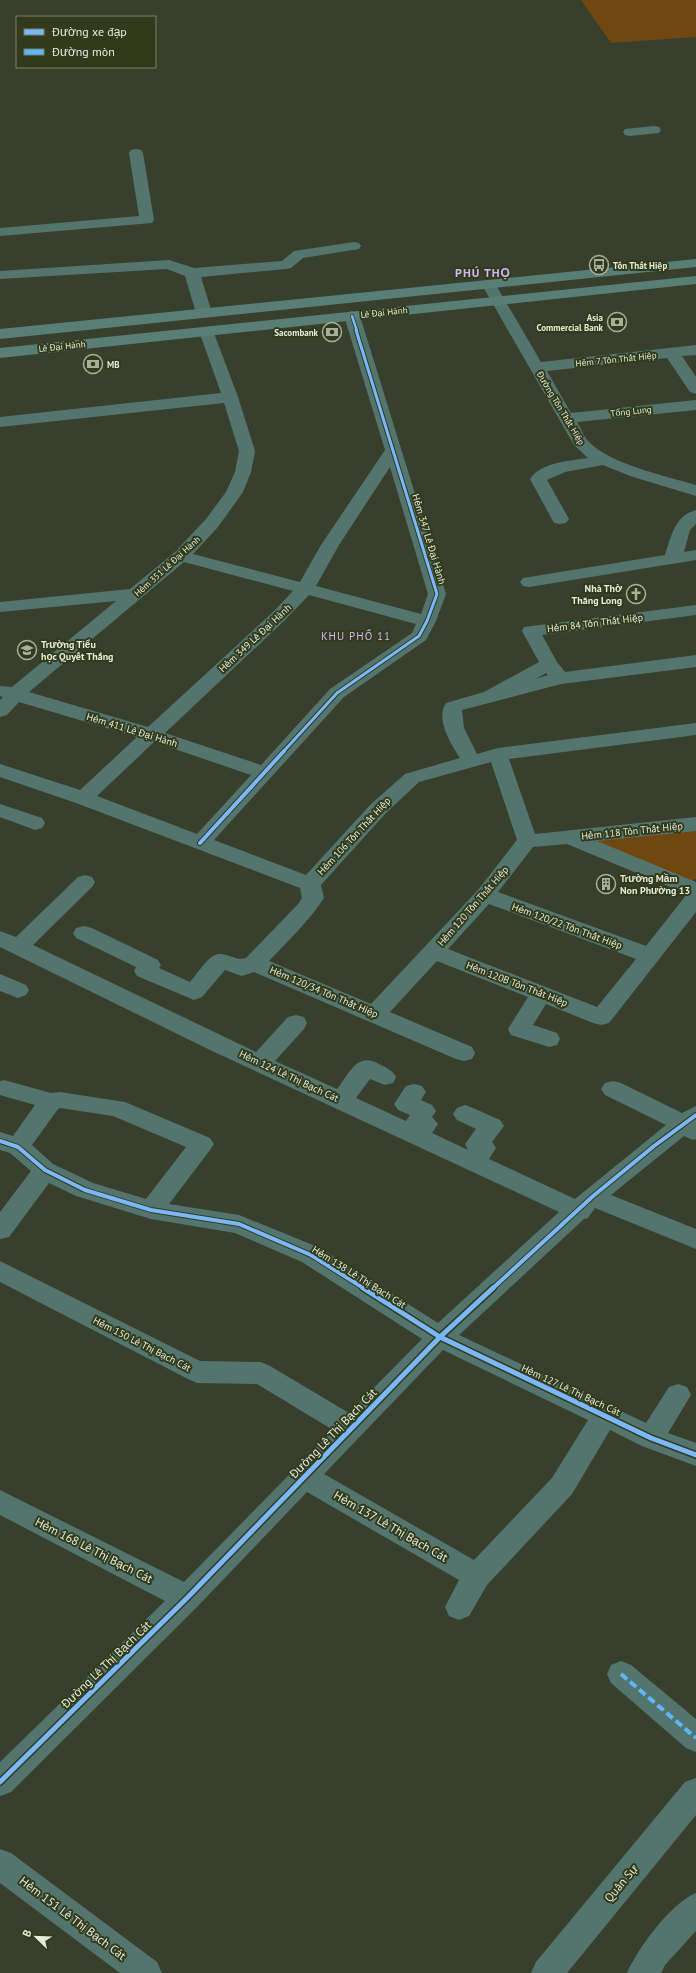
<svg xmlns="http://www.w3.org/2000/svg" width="696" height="1973" font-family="'PT Sans',sans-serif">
  <rect width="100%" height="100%" fill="#393f2d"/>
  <g fill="#704710">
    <path d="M 581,0 L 696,0 L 696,37 L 611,43 Z"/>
    <path d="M 696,829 L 696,879 L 691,881 L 593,840 Z"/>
  </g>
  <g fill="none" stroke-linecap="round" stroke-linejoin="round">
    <g fill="#54756e" fill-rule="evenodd">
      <path d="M 654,126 L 659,127 L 661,130 L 659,133 L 630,136 L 625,135 L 623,132 L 625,129 Z"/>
      <path d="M 136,149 L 141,150 L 143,153 L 154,220 L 152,223 L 0,236 L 0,228 L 139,216 L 129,153 L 131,150 Z"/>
      <path d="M 354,242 L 359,243 L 361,246 L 359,249 L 303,258 L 291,268 L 286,269 L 201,277 L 212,313 L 209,316 L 199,316 L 196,313 L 185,276 L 167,269 L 0,279 L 0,271 L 169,260 L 194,268 L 282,261 L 294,251 Z"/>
      <path d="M 489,281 L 494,282 L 496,285 L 541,362 L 696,345 L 696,355 L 682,356 L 696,377 L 696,394 L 690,392 L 667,358 L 547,371 L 571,413 L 696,400 L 696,410 L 577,422 C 581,428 584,438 590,443 C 613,465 666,476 696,485 L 696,496 L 630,476 L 603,465 L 565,472 L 547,480 L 569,519 L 566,523 L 560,524 L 554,523 L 530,479 C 541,462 570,461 588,458 L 574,445 L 482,285 L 484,282 Z"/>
      <path d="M 352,311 L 357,313 L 360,316 L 446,594 L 436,621 L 426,640 L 344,697 L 214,840 L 306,875 L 371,804 L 405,774 L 460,758 C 451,744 435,719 446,703 L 484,692 L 539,662 L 522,631 L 524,627 L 696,605 L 696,615 L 542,635 L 557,662 L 565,672 L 696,655 L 696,667 L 561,684 L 462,710 L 464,728 L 477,754 L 498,748 L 696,723 L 696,735 L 509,759 L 535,834 L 696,817 L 696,831 L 597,841 L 696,882 L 696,912 L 609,1023 L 601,1025 L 593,1023 L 546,1004 L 533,1025 L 557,1033 L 560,1039 L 557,1045 L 549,1047 L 511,1035 L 508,1029 L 528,997 L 437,961 L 390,1012 L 472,1047 L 475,1053 L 472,1059 L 464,1061 L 456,1059 L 254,972 L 242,976 L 225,970 L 202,997 L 194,1000 L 137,976 L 134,971 L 136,967 L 76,938 L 73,933 L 76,928 L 84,926 L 92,928 L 158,960 L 161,965 L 159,968 L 190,982 C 197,974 205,961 213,956 C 224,949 235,962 246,958 L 299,903 L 302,898 L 300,888 L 76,803 L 0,777 L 0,764 L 80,790 L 137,737 L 19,702 L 7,715 L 0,717 L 0,700 L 3,697 L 0,696 L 0,686 L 12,687 L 116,601 L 0,612 L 0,602 L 130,589 L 175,552 L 206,519 L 226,492 L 235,472 L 239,451 L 224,403 L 0,427 L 0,417 L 221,393 L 199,331 L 202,328 L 212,328 L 238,397 L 255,451 L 251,472 L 243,492 L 218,527 L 193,554 L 300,582 L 321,545 L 385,450 L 344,316 L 347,313 ZM 390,467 L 428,594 L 421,614 L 316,586 L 339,545 ZM 184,562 L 293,591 L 273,612 L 148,727 L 29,692 ZM 309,595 L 416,624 L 412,633 L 330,689 L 261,765 L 165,733 L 285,620 ZM 546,673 L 548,675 L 536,679 ZM 154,742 L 251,775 L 197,834 L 97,796 ZM 491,762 L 517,840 L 478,890 L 371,1004 L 269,961 C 288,941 309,921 324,898 L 321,885 L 385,814 L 419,782 ZM 567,844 L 687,894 L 646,946 L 498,892 L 533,847 ZM 489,904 L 636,959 L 597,1007 L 448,949 Z"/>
      <path d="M 696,510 L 696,524 L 690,530 L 684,552 L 696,550 L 696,560 L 529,587 L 523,586 L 520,582 L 523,578 L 529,577 L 665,555 C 671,537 675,515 696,510 Z"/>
      <path d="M 0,804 L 42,818 L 45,823 L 42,828 L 35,830 L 0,817 Z"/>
      <path d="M 85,875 L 92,877 L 95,882 L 92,887 L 33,945 L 256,1052 L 288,1017 L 296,1015 L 304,1017 L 307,1023 L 304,1029 L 275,1061 L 337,1089 C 349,1074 357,1051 379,1064 C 387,1068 392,1070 396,1077 L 393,1083 L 385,1085 L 370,1079 L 356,1098 L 406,1121 L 410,1115 L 398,1110 L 394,1104 L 406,1086 L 414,1084 L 422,1086 L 426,1092 L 421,1100 L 432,1105 L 436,1111 L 432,1117 L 438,1124 L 432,1133 L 468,1150 L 465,1144 L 476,1129 L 457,1120 L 453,1114 L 457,1108 L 465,1105 L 473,1108 L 500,1120 L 504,1126 L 492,1142 L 496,1148 L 489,1159 L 575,1199 L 666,1125 L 605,1095 L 601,1089 L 605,1083 L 613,1081 L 621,1083 L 682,1113 L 696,1106 L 696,1139 L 693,1140 L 684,1136 L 611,1195 L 696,1229 L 696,1249 L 595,1208 L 588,1218 L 584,1219 L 459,1335 L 646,1423 L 669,1387 L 678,1384 L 687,1387 L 691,1395 L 668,1433 L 696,1443 L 696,1466 L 642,1446 L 610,1430 L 572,1494 L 487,1585 L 469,1616 L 459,1620 L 449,1616 L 445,1607 L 459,1580 L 307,1492 L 197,1607 L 11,1792 L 0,1796 L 0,1762 L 165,1601 L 0,1515 L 0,1490 L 184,1582 L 333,1430 L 257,1384 L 197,1383 L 188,1379 L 0,1282 L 0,1261 L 200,1361 L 261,1362 L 270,1366 L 349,1413 L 422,1339 L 302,1262 L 235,1233 L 151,1219 L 76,1196 L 49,1183 L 9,1237 L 0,1239 L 0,1212 L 31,1171 L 10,1153 L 0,1150 L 0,1132 L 13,1136 L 35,1105 L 0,1095 L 0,1081 L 4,1080 L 51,1093 L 60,1092 L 125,1102 L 210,1138 L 214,1144 L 210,1150 L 169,1204 L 239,1215 L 320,1248 L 438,1323 L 559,1212 L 210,1050 L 0,947 L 0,931 L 16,937 L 78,877 ZM 60,1108 L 113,1116 L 186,1147 L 146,1199 L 93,1183 L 53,1164 L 32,1145 L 58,1109 ZM 443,1350 L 588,1420 L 552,1478 L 474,1560 L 324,1474 Z"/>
      <path d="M 0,974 L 26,985 L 29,990 L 26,995 L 18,998 L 0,991 Z"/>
      <path d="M 621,1661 L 631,1665 L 696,1719 L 696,1752 L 686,1748 L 611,1683 L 607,1674 L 611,1665 Z"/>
      <path d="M 696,1778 L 696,1815 L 567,1973 L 531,1973 L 536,1962 L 685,1782 Z"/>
      <path d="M 0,1849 L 11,1853 L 157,1962 L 162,1973 L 120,1973 L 0,1883 Z"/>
      <path d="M 696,1893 L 696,1931 L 665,1965 L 661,1973 L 627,1973 C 638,1948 671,1903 696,1893 Z"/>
    </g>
    <g fill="#597e75" fill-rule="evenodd">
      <path d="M 696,259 L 696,267 L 0,339 L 0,329 Z"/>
      <path d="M 696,276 L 696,284 L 0,358 L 0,348 Z"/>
    </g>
    <path stroke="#5cb8fa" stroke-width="4" stroke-dasharray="8 4" stroke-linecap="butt" d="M 621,1674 L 696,1738"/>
    <defs>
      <path id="cycleway-far3" d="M 352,316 L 357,331"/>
      <path id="cycleway-far2" d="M 283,752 L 337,693 L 419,636 L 427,621 L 437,594 L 356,330"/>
      <g id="cycleway-far1">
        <path d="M 200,843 L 284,751"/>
        <path d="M 0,1141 L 18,1147 L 45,1170 L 85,1190 L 151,1210 L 239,1224 L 311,1255 L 365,1289"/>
        <path d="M 492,1289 L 592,1197 L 654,1146 L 696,1115"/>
      </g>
      <g id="cycleway">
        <path d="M 363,1288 L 440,1337 L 651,1438 L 696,1455"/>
        <path d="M 0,1782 L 187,1598 L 440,1337 L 493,1288"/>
      </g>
    </defs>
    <use href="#cycleway-far3" stroke="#313b1c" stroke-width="4"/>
    <use href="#cycleway-far2" stroke="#313b1c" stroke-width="5"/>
    <use href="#cycleway-far1" stroke="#313b1c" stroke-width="6"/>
    <use href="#cycleway" stroke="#313b1c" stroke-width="8"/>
    <use href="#cycleway-far3" stroke="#7ab7fb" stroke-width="2.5"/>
    <use href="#cycleway-far2" stroke="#7ab7fb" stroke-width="3"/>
    <use href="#cycleway-far1" stroke="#7ab7fb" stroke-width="4"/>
    <use href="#cycleway" stroke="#7ab7fb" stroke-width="5"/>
  </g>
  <defs>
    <symbol id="bus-ring" viewBox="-11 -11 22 22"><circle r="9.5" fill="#313b1c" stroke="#a9af9d" stroke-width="1.5"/><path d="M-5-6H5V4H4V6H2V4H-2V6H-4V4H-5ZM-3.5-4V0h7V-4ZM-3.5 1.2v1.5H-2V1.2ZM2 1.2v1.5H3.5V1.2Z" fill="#a9af9d"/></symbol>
    <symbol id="bank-ring" viewBox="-11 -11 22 22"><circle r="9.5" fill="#313b1c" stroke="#a9af9d" stroke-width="1.5"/><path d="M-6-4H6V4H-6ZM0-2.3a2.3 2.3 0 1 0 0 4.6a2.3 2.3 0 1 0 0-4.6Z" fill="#a9af9d"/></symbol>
    <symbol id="church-ring" viewBox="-11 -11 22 22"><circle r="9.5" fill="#313b1c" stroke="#a9af9d" stroke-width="1.5"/><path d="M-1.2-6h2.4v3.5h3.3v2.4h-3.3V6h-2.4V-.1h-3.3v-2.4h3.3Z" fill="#a9af9d"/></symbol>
    <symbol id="school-ring" viewBox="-11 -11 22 22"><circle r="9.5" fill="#313b1c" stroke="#a9af9d" stroke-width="1.5"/><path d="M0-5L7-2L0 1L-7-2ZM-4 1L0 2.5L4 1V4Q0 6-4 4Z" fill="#a9af9d"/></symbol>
    <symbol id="building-ring" viewBox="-11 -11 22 22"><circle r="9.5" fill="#313b1c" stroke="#a9af9d" stroke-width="1.5"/><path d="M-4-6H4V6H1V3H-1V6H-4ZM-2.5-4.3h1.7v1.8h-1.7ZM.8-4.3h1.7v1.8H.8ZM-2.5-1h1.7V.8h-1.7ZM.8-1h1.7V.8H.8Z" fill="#a9af9d"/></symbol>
  </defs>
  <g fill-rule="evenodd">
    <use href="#bus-ring" x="588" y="254" width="22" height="22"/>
    <use href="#bank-ring" x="606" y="311" width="22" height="22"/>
    <use href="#bank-ring" x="321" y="321" width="22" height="22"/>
    <use href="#bank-ring" x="82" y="353" width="22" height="22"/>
    <use href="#church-ring" x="625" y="583" width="22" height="22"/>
    <use href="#school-ring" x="16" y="639" width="22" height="22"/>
    <use href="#building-ring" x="595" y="873" width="22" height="22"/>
  </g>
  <g text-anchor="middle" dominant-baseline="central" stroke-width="4" stroke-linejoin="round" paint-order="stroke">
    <g font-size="9" font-weight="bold" fill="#e5ecd9" stroke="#313b1c" text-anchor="start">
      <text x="613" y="265">Tôn Thất Hiệp</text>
      <text x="603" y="317" text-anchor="end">Asia<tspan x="603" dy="10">Commercial Bank</tspan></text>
      <text x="318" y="332" text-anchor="end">Sacombank</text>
      <text x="107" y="364">MB</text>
    </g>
    <g font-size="9" fill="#e5ecd9" stroke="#313b1c">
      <text transform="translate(384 312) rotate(-6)">Lê Đại Hành</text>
      <text transform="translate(62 346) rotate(-6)">Lê Đại Hành</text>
      <text transform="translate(616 359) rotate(-6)">Hẻm 7 Tôn Thất Hiệp</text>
      <text transform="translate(561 408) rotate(59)">Đường Tôn Thất Hiệp</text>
      <text transform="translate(631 411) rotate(-6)">Tổng Lung</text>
      <text transform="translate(167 566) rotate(-42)">Hẻm 351 Lê Đại Hành</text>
    </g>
    <g font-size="10" fill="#e5ecd9" stroke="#313b1c">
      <text transform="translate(429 539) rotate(73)">Hẻm 347 Lê Đại Hành</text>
      <text transform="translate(595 623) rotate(-7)">Hẻm 84 Tôn Thất Hiệp</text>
      <text transform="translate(255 638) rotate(-43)">Hẻm 349 Lê Đại Hành</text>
      <text transform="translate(132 730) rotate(17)">Hẻm 411 Lê Đại Hành</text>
      <text transform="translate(632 831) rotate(-6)">Hẻm 118 Tôn Thất Hiệp</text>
      <text transform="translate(354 836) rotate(-47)">Hẻm 106 Tôn Thất Hiệp</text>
      <text transform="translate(473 906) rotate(-49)">Hẻm 120 Tôn Thất Hiệp</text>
      <text transform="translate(567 926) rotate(20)">Hẻm 120/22 Tôn Thất Hiệp</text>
      <text transform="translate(517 984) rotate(21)">Hẻm 120B Tôn Thất Hiệp</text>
      <text transform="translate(324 992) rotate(23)">Hẻm 120/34 Tôn Thất Hiệp</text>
      <text transform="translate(289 1076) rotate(25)">Hẻm 124 Lê Thị Bạch Cát</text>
      <text transform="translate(359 1277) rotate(32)">Hẻm 138 Lê Thị Bạch Cát</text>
      <text transform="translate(142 1344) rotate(27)">Hẻm 150 Lê Thị Bạch Cát</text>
      <text transform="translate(571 1390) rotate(25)">Hẻm 127 Lê Thị Bạch Cát</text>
    </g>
    <g font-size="10" font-weight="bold" fill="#e5ecd9" stroke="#313b1c" text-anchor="start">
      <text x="622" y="588" text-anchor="end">Nhà Thờ<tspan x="622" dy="12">Thăng Long</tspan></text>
      <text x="41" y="644">Trường Tiểu<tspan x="41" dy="12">học Quyết Thắng</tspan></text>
      <text x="620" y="878">Trường Mầm<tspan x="620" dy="12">Non Phường 13</tspan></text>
    </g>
    <g font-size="11" letter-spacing="1" fill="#d4b5fa" stroke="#313b1c">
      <text x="356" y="636">KHU PHỐ 11</text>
    </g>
    <g font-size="12" font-weight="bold" letter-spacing="1" fill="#d4b5fa" stroke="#313b1c">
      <text x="483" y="272">PHÚ THỌ</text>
    </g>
    <g font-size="12" fill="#e5ecd9" stroke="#313b1c">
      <text transform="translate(333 1433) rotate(-46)">Đường Lê Thị Bạch Cát</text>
      <text transform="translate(391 1526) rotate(30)">Hẻm 137 Lê Thị Bạch Cát</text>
      <text transform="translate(94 1550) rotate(27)">Hẻm 168 Lê Thị Bạch Cát</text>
      <text transform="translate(106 1664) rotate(-44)">Đường Lê Thị Bạch Cát</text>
      <text transform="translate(621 1883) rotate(-50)">Quân Sự</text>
      <text transform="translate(73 1918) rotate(37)">Hẻm 151 Lê Thị Bạch Cát</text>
    </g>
  </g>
  <rect x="16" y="16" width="140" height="52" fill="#313b1c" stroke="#798268"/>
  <rect x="24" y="29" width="20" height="6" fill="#7ab7fb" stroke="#798268"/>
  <text x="52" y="36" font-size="12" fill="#e5ecd9">Đường xe đạp</text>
  <rect x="24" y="49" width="20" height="6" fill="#5cb8fa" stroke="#798268"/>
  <text x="52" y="56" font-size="12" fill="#e5ecd9">Đường mòn</text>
  <g transform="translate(36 1937) rotate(293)" stroke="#313b1c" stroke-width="3" paint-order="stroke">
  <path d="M0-3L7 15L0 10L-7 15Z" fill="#e5ecd9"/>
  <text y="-6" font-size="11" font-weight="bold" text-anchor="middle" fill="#e5ecd9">B</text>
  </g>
</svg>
